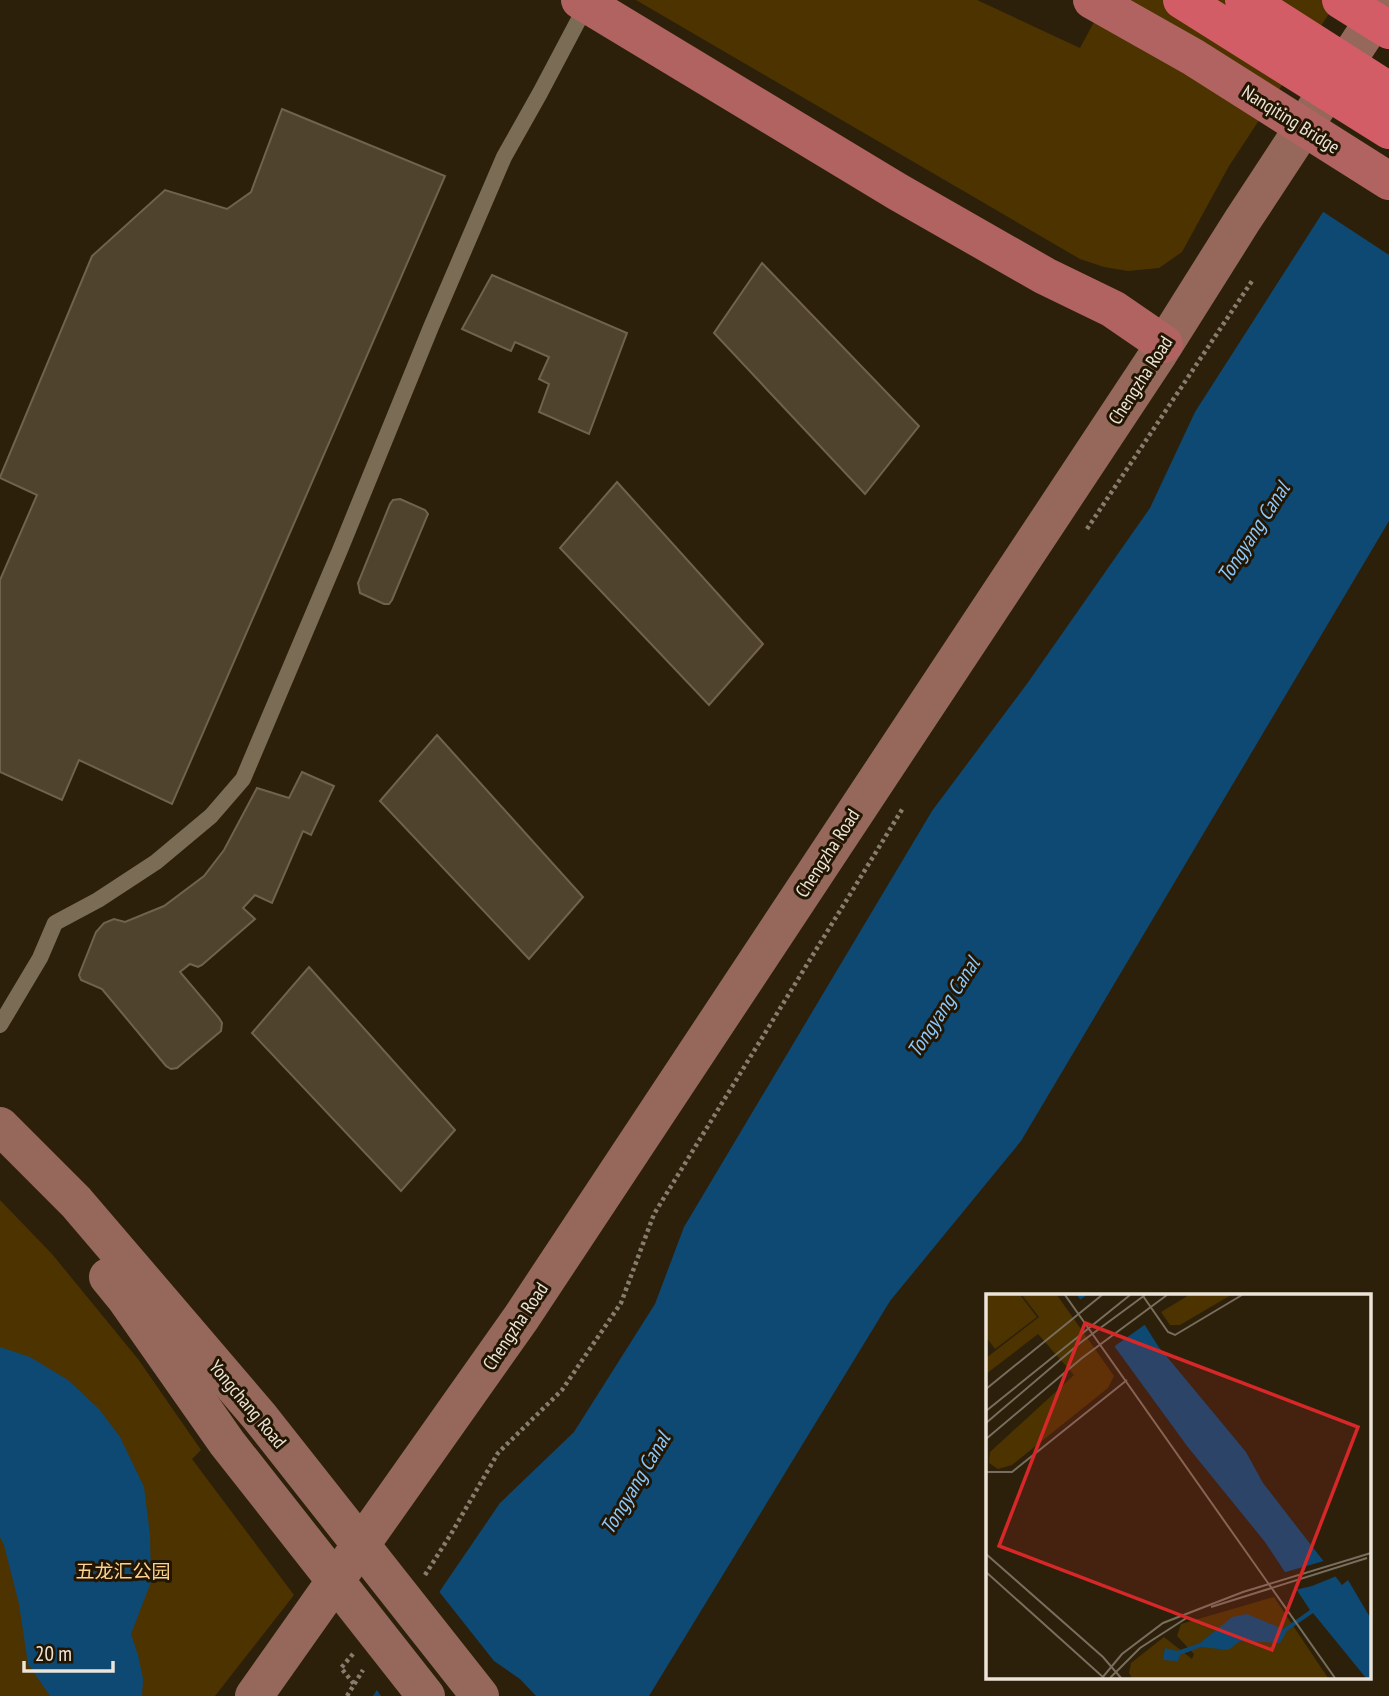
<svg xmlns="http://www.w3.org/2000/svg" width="1389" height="1696" font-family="'PT Sans Narrow','Noto Sans SC',sans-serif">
  <rect width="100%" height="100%" fill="#2c200b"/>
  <g fill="#4c3300">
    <path d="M 636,0 L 977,0 L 1080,48 L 1106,0 L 1338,0 L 1229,166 L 1182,252 L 1159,268 L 1128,271 L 1104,267 L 1080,259 Z"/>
    <path d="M 0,1200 L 52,1254 L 138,1359 L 201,1450 L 192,1459 L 294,1595 L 215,1696 L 0,1696 Z"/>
  </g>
  <g fill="#0e4974">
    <path d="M 1389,109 L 1389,521 L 1021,1141 L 890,1301 L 649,1696 L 373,1696 L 444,1585 L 500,1503 L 574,1432 L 655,1304 L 684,1227 L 932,811 L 1029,681 L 1150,508 L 1195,412 Z"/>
    <path d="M 0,1347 L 30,1357 L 68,1380 L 99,1409 L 120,1437 L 144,1487 L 150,1535 L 151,1582 L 131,1634 L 138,1655 L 143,1679 L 142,1696 L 50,1696 L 28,1664 L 19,1604 L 4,1545 L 0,1537 Z"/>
  </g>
  <g fill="#2c200b">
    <path d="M 1389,105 L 1389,255 L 1319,209 L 1386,107 Z"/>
    <path d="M 437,1589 L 494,1661 L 520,1679 L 536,1696 L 381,1696 L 375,1687 Z"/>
  </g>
  <g fill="#50432e" stroke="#71624c" stroke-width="2">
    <path d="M 282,109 L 445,176 L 172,804 L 79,760 L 62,800 L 0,772 L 0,580 L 37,495 L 0,478 L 0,477 L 92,256 L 165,190 L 227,209 L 251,192 Z"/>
    <path d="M 762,263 L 919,426 L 865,494 L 714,333 Z"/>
    <path d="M 492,275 L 627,333 L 589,434 L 539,412 L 549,384 L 539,379 L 549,357 L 515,342 L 511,351 L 462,329 Z"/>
    <path d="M 617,482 L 763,644 L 709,705 L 560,548 Z"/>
    <path d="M 400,499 L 425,510 L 428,514 L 392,600 L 389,604 L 384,604 L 360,593 L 358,583 L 390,504 L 393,500 Z"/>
    <path d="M 437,735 L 583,897 L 529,959 L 380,801 Z"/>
    <path d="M 302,772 L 334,786 L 311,835 L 303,831 L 272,903 L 255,895 L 243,908 L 255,919 L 202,965 L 198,967 L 190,964 L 180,972 L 219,1018 L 222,1023 L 221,1031 L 177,1068 L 171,1069 L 166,1066 L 102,989 L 81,980 L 79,975 L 96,932 L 104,923 L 114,919 L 125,922 L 164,906 L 204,876 L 224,850 L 257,788 L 289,798 Z"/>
    <path d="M 309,967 L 455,1130 L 401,1191 L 252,1033 Z"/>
  </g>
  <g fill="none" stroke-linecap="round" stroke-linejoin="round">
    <g stroke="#877d6c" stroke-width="4.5" stroke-dasharray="3.5 3.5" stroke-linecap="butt">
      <path d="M 1087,529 L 1252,281"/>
      <path d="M 425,1575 L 451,1534 L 498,1453 L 562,1390 L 621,1303 L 654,1214 L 903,808"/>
      <path d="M 353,1654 L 341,1668 L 354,1684"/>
      <path d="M 347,1696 L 363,1670"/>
    </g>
    <path stroke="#7b6c56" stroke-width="16" d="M 0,1025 L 40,958 L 55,923 L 98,900 L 156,862 L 211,816 L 243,779 L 340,550 L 431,327 L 504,157 L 540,93 L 587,4"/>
    <g stroke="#95685b" stroke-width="38">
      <path d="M 0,1126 L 76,1202 L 259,1416 L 480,1696"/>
      <path d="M 108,1277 L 126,1299 L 227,1443 L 426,1696"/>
      <path d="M 254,1696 L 521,1318 L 1159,353 L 1242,221 L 1387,0"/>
    </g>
    <g stroke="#b06360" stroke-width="38">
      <path d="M 580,0 L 898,192 L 1045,276 L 1113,309 L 1164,344"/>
      <path d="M 1092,0 L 1193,57 L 1389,181"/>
    </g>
    <g stroke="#d35d66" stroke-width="38">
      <path d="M 1182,0 L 1389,130"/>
      <path d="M 1244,0 L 1270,15 L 1389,91"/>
      <path d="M 1341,0 L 1389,30"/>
    </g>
  </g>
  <g text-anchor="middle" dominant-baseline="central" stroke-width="6" stroke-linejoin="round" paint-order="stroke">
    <g font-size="19" fill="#ece4d8" stroke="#221603">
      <text transform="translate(1291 119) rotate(32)">Nanqiting Bridge</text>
      <text transform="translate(1140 380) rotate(-57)">Chengzha Road</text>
      <text transform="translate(827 853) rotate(-57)">Chengzha Road</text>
      <text transform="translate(515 1326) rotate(-56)">Chengzha Road</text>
      <text transform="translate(248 1404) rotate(50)">Yongchang Road</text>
    </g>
    <g font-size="19" fill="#fcd28e" stroke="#221603">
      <text x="123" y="1571">五龙汇公园</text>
    </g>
    <g font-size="21" font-style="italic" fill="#8ac7fc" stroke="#221603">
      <text transform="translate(1253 532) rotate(-57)">Tongyang Canal</text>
      <text transform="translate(943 1007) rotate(-57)">Tongyang Canal</text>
      <text transform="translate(635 1483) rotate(-59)">Tongyang Canal</text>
    </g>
  </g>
  <g transform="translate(986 1294)">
    <rect width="385" height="385" fill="#2c200b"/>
    <path d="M 0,1 L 34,1 L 51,23 L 9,55 L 0,43 ZM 36,1 L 71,1 L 128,82 L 122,94 L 26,171 L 12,175 L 3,169 L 4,158 L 88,81 L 52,40 L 0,80 L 0,64 L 53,23 ZM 203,1 L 245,1 L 194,31 L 184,31 L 175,18 ZM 288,303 L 342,384 L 146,384 L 143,379 L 145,369 L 178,343 L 206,365 L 208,360 L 191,342 L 195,330 Z" fill="#4c3300"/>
    <path d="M 91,1 L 140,1 L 172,52 L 260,158 L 277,189 L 356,291 L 362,286 L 385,325 L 385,384 L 380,384 L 327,319 L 301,337 L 294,349 L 254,347 L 242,356 L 215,353 L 194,361 L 192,367 L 177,366 L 179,354 L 191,357 L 214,349 L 246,323 L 261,320 L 297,335 L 324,316 L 279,248 L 201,152 Z" fill="#0e4974"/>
    <path d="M 101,1 L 144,1 L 164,27 L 126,54 L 92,7 ZM 341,266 L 353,281 L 326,292 L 305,297 L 293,280 Z" fill="#2c200b"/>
    <path fill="none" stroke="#796e5d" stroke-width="2" d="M 79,1 L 349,384M 157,2 L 182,38 L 189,41 L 256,1M 0,95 L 116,1M 0,117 L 144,1M 0,129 L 94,49 L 159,1M 0,145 L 96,64 L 181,1M 0,178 L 26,178 L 141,86M 0,260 L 117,363 L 135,384M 0,278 L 118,384M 225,313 L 381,264M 116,384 L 136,360 L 177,329 L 257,298 L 385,259M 124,384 L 154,354 L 202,323"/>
    <path fill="#d62828" fill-opacity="0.15" stroke="#d62828" stroke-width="3.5" d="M 99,29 L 372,133 L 286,356 L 13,252 Z"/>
    <rect width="385" height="385" fill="none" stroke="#ece4d8" stroke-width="3.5"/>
  </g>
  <path d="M24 1661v10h89v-10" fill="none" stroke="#ece4d8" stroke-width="3.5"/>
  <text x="35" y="1661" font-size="21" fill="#ece4d8" stroke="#221603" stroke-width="5" paint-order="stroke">20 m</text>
</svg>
